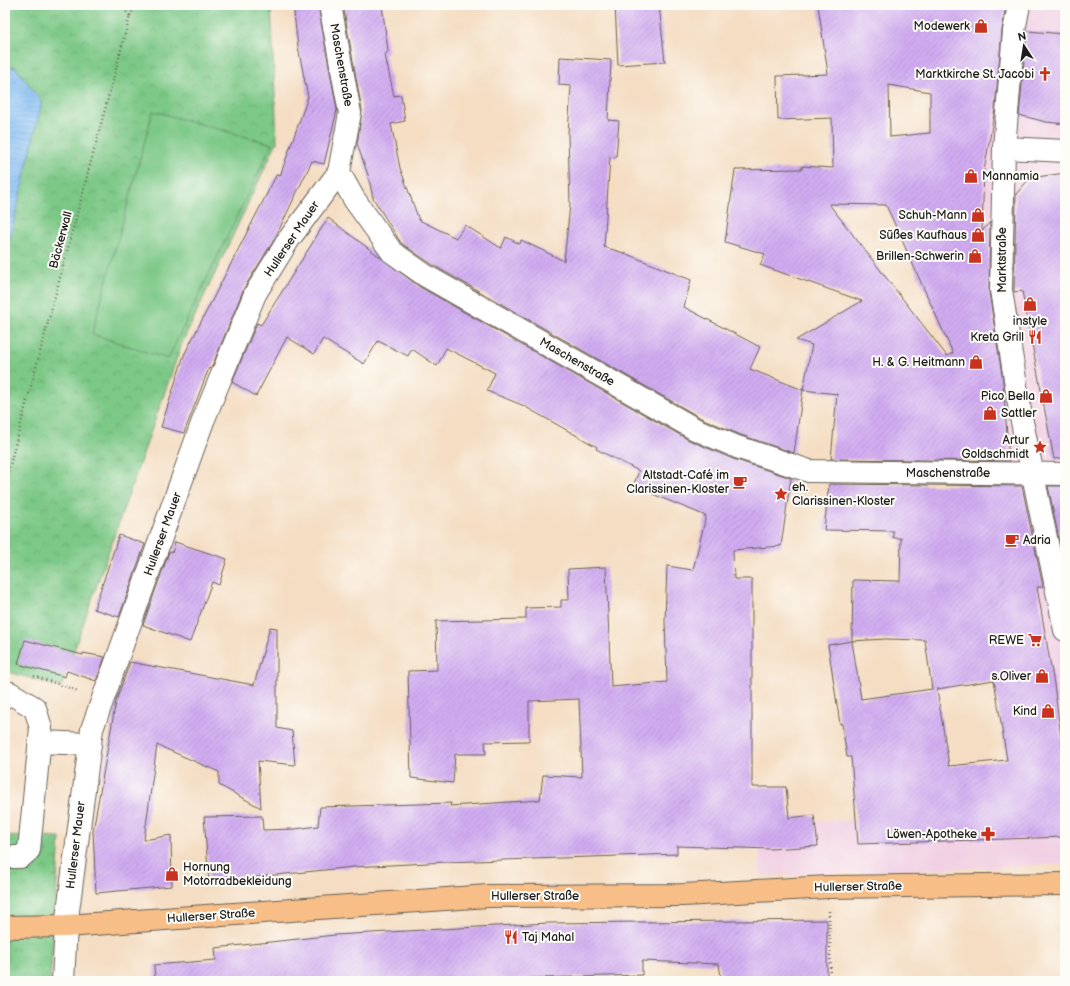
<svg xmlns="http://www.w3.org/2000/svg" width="1070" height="986" font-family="'Balsamiq Sans',sans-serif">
  <defs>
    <pattern id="park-crowns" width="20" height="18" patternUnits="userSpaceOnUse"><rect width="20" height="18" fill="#7cc886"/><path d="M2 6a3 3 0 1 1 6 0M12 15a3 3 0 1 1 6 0" fill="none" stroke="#6bab73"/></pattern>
    <pattern id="water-rules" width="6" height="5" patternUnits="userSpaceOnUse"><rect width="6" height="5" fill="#82bdf4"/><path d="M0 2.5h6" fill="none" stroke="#70a2d1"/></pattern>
    <pattern id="building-hatch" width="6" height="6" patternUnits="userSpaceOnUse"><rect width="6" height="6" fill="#d0abf1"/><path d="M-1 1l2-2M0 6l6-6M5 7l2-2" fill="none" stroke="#b293ce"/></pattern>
  </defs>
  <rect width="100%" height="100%" fill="#fdfcf7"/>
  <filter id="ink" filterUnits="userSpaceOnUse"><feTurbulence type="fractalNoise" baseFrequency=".025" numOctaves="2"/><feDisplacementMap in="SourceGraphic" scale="8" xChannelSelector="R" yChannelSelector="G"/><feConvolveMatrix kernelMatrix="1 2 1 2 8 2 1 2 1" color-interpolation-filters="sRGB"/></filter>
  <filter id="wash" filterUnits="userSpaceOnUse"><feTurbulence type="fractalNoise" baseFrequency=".012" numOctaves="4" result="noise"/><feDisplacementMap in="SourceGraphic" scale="16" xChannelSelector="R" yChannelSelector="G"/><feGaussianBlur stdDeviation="0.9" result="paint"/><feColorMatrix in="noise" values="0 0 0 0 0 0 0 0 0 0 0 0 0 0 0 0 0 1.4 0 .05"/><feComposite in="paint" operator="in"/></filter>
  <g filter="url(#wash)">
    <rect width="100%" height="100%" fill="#f4ddc2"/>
    <path fill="#f1d0e3" d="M 962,5 L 1065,5 L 1065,864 L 759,876 L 760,821 L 1041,818 L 969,363 Z"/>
    <g fill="url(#park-crowns)" stroke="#4c7251">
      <path d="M 5,5 L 271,5 L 277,142 L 182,343 L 61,687 L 5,671 Z"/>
      <path d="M 5,836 L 60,838 L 50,981 L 5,981 Z"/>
    </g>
    <path fill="#7cc886" stroke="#4c7251" d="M 153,111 L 272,144 L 168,359 L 92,334 Z"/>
    <path fill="url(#water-rules)" stroke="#4f6c88" d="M 5,66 L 16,68 L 42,102 L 5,259 Z"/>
    <g id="blocks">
      <g fill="url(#building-hatch)" fill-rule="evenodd">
        <path d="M 293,5 L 318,5 L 337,110 L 324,164 L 312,161 L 274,240 L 244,288 L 211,369 L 209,368 L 184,433 L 161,427 L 184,355 L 277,174 L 280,176 L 308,97 L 298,47 Z"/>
        <path d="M 343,5 L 382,5 L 388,51 L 385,55 L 394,96 L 401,95 L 405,121 L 391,124 L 400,168 L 419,220 L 456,238 L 465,225 L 501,248 L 506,237 L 520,244 L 521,240 L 564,261 L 570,205 L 568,134 L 571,86 L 559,85 L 560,57 L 611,60 L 608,120 L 619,121 L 616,158 L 610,157 L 604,247 L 624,253 L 691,280 L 684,307 L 760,347 L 750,369 L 803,390 L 812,345 L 796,340 L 862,301 L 760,265 L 765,254 L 725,242 L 735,170 L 802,169 L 802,166 L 833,168 L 832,118 L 778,120 L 777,76 L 828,74 L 818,5 L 1006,5 L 1002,30 L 995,109 L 984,171 L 982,231 L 990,222 L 989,292 L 1003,381 L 1009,461 L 831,459 L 837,394 L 803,390 L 794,453 L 741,435 L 701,418 L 433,265 L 401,243 L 373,198 L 368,175 L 357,144 L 362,111 ZM 889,85 L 930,92 L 930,133 L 890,137 ZM 829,204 L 886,205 L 953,353 L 947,356 Z"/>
        <path d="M 615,5 L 659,5 L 665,62 L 618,65 Z"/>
        <path d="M 1027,31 L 1065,34 L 1065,124 L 1046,122 L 1019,115 Z"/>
        <path d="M 1065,173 L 1065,458 L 1054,459 L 1022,291 L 1014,292 L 1014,289 L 1016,194 L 1030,178 Z"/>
        <path d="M 328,218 L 420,287 L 689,440 L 733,459 L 791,478 L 781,546 L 733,550 L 734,579 L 752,579 L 752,787 L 786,787 L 789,818 L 814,815 L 818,846 L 771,849 L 677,846 L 677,854 L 446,862 L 353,867 L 209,882 L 204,817 L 262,816 L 263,830 L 295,829 L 318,826 L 320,807 L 451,803 L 450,806 L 540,800 L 543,775 L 582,777 L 579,699 L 529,701 L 529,741 L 485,742 L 486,754 L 455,754 L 453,783 L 411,778 L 408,671 L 437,670 L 436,621 L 526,619 L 526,608 L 561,607 L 561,600 L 569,600 L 568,569 L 606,567 L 611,687 L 667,682 L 665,621 L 667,566 L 693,570 L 706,516 L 633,486 L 639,471 L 596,449 L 597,447 L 522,405 L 487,391 L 495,373 L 446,348 L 437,366 L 412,349 L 408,356 L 378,341 L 364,364 L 323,339 L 314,354 L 287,337 L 256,396 L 232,382 L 257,323 L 261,325 Z"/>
        <path d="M 829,484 L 1022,486 L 1043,587 L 1037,587 L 1054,684 L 1065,768 L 1065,837 L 858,844 L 851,757 L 847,757 L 842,724 L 840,724 L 828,645 L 852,641 L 853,580 L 900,581 L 901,538 L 893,538 L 893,531 L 824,530 ZM 885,639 L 925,640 L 932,689 L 861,699 L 852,641 ZM 994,680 L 1007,760 L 949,766 L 937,689 Z"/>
        <path d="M 1048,486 L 1065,486 L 1065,568 Z"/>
        <path d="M 119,535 L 145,544 L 119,617 L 94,609 Z"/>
        <path d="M 175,542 L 227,559 L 219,585 L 212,582 L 190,642 L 143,625 L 169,552 L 172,553 Z"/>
        <path d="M 270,627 L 277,628 L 277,728 L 292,731 L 295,765 L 258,761 L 261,808 L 219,785 L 219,772 L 157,745 L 144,840 L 171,835 L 172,886 L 96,893 L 93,831 L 116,701 L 130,662 L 254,685 Z"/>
        <path d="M 25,640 L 83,655 L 83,653 L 105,657 L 96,681 L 67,671 L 65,677 L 18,664 Z"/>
        <path d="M 827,920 L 827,981 L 750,981 L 750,978 L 721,977 L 719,964 L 642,961 L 642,975 L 438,981 L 155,981 L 154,965 L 216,960 L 215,948 L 335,935 L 549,923 Z"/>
      </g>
    </g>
  </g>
  <g filter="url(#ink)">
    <use href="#blocks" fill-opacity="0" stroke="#686056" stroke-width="1"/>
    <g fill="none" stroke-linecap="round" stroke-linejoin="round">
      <defs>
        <g id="minor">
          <path d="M 330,5 L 350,113 L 339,172 L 354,199 L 392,252 L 426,276 L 695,429 L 737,447 L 809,471 L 1065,474"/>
          <path d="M 1019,5 L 1014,31 L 1004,148 L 1001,290 L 1021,417 L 1065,630"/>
          <path d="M 1004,148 L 1065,151"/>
          <path d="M 5,697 L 10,693 L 35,708 L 41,728 L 29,850 L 21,857 L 5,857"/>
          <path d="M 40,742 L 90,744"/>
          <path d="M 63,981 L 66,926 L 92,729 L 203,421 L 255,294 L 289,239 L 339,172"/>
        </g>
        <path id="major" d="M 5,927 L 66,926 L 488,896 L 683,895 L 828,887 L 1065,884"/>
      </defs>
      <use href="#minor" stroke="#686056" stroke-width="24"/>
      <use href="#major" stroke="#686056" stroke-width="24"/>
      <g stroke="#686056" stroke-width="2.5" stroke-dasharray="1 3" stroke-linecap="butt">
        <path d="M 130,16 L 135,5"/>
        <path d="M 5,483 L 130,16 L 120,5"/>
        <path d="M 34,676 L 78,691"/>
        <path d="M 829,911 L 831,981"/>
      </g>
      <use href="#minor" stroke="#fff" stroke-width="22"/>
      <use href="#major" stroke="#f7be88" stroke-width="22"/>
    </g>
  </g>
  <defs>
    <symbol id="shop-bare" viewBox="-9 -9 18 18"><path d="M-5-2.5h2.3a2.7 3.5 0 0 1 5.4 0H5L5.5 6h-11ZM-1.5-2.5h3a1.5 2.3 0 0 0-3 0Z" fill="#c8321e" stroke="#fdfcf7" stroke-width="2.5" paint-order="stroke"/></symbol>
    <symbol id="church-bare" viewBox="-9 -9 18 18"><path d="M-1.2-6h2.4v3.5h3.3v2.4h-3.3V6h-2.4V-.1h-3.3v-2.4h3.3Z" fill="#c8321e" stroke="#fdfcf7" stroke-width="2.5" paint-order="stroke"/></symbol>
    <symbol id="restaurant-bare" viewBox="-9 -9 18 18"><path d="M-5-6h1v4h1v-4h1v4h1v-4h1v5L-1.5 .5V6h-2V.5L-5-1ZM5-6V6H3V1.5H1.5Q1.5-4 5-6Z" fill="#c8321e" stroke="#fdfcf7" stroke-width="2.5" paint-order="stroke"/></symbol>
    <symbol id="sight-bare" viewBox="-9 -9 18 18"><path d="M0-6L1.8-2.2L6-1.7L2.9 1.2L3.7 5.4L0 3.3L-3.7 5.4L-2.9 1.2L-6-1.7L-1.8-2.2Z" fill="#c8321e" stroke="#fdfcf7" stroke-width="2.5" paint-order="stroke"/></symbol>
    <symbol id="cafe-bare" viewBox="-9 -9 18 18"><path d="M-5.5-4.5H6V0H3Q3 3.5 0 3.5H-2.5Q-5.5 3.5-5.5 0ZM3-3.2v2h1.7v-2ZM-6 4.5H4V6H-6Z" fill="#c8321e" stroke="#fdfcf7" stroke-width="2.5" paint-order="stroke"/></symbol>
    <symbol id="supermarket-bare" viewBox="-9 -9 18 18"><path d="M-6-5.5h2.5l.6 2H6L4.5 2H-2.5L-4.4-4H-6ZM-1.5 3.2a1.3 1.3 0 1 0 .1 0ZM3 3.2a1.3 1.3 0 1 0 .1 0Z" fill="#c8321e" stroke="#fdfcf7" stroke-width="2.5" paint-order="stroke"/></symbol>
    <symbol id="pharmacy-bare" viewBox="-9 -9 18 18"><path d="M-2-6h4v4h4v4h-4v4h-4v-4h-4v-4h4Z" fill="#c8321e" stroke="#fdfcf7" stroke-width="2.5" paint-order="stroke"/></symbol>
  </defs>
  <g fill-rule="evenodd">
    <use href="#shop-bare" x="971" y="16" width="20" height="20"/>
    <use href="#church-bare" x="1035" y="64" width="20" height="20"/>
    <use href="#shop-bare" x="961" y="166" width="20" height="20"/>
    <use href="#shop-bare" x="968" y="205" width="20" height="20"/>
    <use href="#shop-bare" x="968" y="225" width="20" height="20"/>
    <use href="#shop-bare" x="965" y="246" width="20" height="20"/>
    <use href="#shop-bare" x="1020" y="294" width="20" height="20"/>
    <use href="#restaurant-bare" x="1025" y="327" width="20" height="20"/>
    <use href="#shop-bare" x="966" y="352" width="20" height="20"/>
    <use href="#shop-bare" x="1036" y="386" width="20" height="20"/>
    <use href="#shop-bare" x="980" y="403" width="20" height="20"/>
    <use href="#sight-bare" x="1030" y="437" width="20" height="20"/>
    <use href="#cafe-bare" x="730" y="472" width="20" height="20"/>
    <use href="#sight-bare" x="771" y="484" width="20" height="20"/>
    <use href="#cafe-bare" x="1002" y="530" width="20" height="20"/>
    <use href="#supermarket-bare" x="1025" y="630" width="20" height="20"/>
    <use href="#shop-bare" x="1032" y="666" width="20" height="20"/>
    <use href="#shop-bare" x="1038" y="701" width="20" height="20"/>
    <use href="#pharmacy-bare" x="978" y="824" width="20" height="20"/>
    <use href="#shop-bare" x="162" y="864" width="20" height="20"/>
    <use href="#restaurant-bare" x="501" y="927" width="20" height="20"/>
  </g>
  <g text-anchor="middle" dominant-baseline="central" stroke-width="4" stroke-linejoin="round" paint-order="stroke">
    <g font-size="12" fill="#1c1c1c" stroke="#fdfcf7" text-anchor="end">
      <text x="970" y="26">Modewerk</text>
      <text x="1034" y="74">Marktkirche St. Jacobi</text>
      <text x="982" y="176" text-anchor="start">Mannamia</text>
      <text x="967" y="215">Schuh-Mann</text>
      <text x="967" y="235">Süßes Kaufhaus</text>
      <text x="964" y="256">Brillen-Schwerin</text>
      <text x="1030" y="321" text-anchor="middle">instyle</text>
      <text x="1024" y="337">Kreta Grill</text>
      <text x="965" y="362">H. &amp; G. Heitmann</text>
      <text x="1035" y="396">Pico Bella</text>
      <text x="1001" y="413" text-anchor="start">Sattler</text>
      <text x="1029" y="440">Artur<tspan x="1029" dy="14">Goldschmidt</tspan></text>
      <text x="729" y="475">Altstadt-Café im<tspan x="729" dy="14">Clarissinen-Kloster</tspan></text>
      <text x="792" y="487" text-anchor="start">eh.<tspan x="792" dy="14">Clarissinen-Kloster</tspan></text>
      <text x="1023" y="540" text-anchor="start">Adria</text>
      <text x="1024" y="640">REWE</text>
      <text x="1031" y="676">s.Oliver</text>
      <text x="1037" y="711">Kind</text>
      <text x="977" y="834">Löwen-Apotheke</text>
      <text x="183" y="867" text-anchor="start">Hornung<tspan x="183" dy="14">Motorradbekleidung</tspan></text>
      <text x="522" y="937" text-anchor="start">Taj Mahal</text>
    </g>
    <g font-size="12" fill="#1c1c1c" stroke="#fdfcf7">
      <text transform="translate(341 65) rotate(80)">Maschenstraße</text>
      <text transform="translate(292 239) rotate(-56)">Hullerser Mauer</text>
      <text transform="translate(61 240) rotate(-75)">Bäckerwall</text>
      <text transform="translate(1002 260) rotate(-90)">Marktstraße</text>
      <text transform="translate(577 362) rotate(30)">Maschenstraße</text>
      <text x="948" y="473">Maschenstraße</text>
      <text transform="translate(163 534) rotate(-70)">Hullerser Mauer</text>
      <text transform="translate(76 845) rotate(-83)">Hullerser Mauer</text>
      <text transform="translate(858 887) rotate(-1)">Hullerser Straße</text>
      <text x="535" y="896">Hullerser Straße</text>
      <text transform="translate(211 916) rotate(-4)">Hullerser Straße</text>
    </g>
  </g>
  <rect width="1070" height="986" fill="none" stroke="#fdfcf7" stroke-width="20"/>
  <g transform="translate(1024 46) rotate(348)" stroke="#fdfcf7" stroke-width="3" paint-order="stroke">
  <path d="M0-3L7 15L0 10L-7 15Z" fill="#1c1c1c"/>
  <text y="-6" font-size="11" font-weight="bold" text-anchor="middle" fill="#1c1c1c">N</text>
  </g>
</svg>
